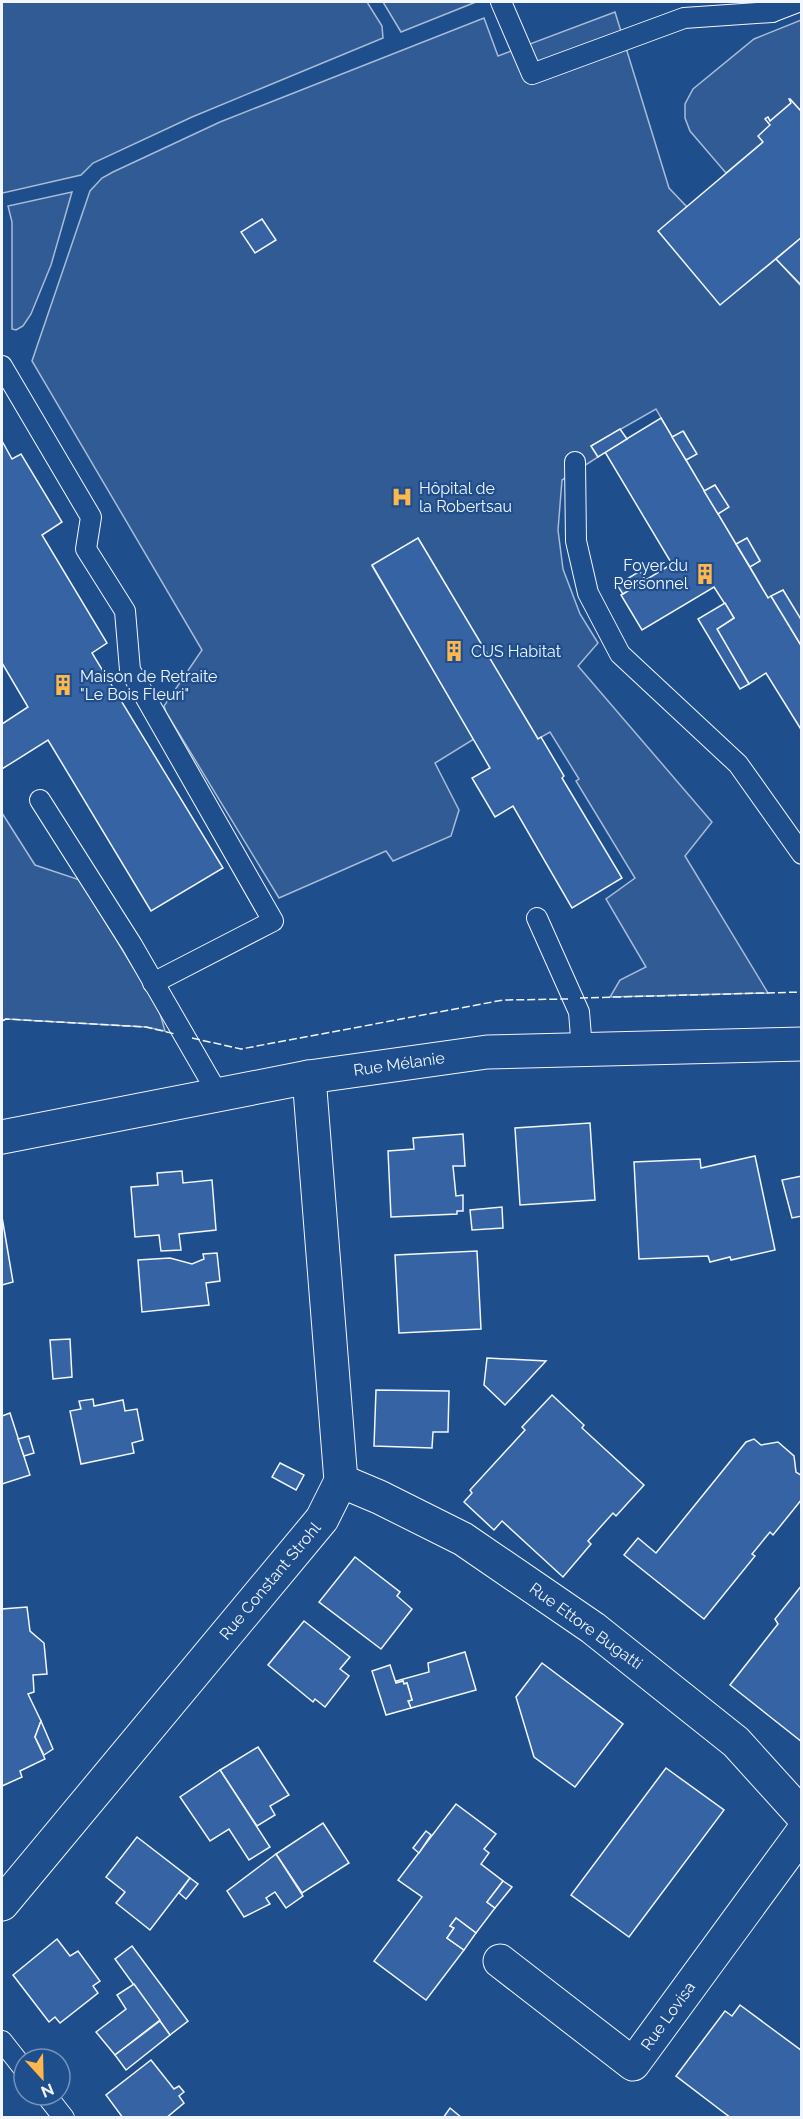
<svg xmlns="http://www.w3.org/2000/svg" width="803" height="2119" font-family="Raleway,sans-serif">
  <rect width="100%" height="100%" fill="#1f4e8c"/>
  <g fill="#305b95" stroke="#a8bbd7" stroke-width="1.5">
    <path d="M 2,2 L 367,2 L 382,26 L 383,38 L 192,117 L 93,163 L 81,175 L 3,193 L 2,191 Z"/>
    <path d="M 383,2 L 476,2 L 401,32 Z"/>
    <path d="M 615,12 L 669,188 L 687,207 L 720,304 L 776,259 L 801,286 L 801,621 L 783,590 L 768,598 L 750,567 L 760,560 L 747,538 L 736,544 L 718,514 L 728,507 L 715,485 L 704,491 L 686,460 L 696,454 L 684,432 L 672,437 L 656,409 L 591,446 L 598,457 L 562,480 L 558,530 L 563,569 L 580,614 L 598,643 L 578,666 L 712,822 L 685,856 L 768,993 L 610,997 L 620,980 L 646,967 L 606,899 L 635,878 L 576,781 L 579,779 L 550,732 L 538,739 L 418,538 L 372,566 L 474,739 L 435,763 L 459,810 L 451,836 L 393,861 L 386,851 L 279,898 L 166,712 L 164,706 L 202,650 L 32,361 L 90,191 L 102,178 L 113,172 L 220,122 L 484,18 L 498,56 Z"/>
    <path d="M 801,20 L 801,109 L 800,110 L 790,99 L 791,103 L 770,121 L 768,117 L 766,118 L 770,125 L 763,142 L 726,173 L 690,131 L 685,118 L 685,104 L 693,89 L 754,39 Z"/>
    <path d="M 72,192 L 51,265 L 31,314 L 23,326 L 16,330 L 12,329 L 12,222 L 8,206 Z"/>
    <path d="M 2,813 L 35,865 L 80,880 L 159,1010 L 165,1031 L 146,1027 L 6,1019 L 2,1021 Z"/>
  </g>
  <g fill="#3563a3" stroke="#f2f6ff" stroke-width="1.5">
    <path d="M 789,99 L 790,99 L 800,110 L 802,109 L 802,237 L 720,305 L 658,231 L 763,142 L 758,136 L 770,125 L 765,119 L 768,117 L 770,121 L 791,103 Z"/>
    <path d="M 262,219 L 276,240 L 255,253 L 241,232 Z"/>
    <path d="M 802,237 L 802,286 L 776,259 Z"/>
    <path d="M 661,418 L 768,598 L 771,596 L 802,647 L 802,731 L 766,673 L 749,684 L 731,654 L 717,629 L 734,618 L 714,587 L 642,630 L 621,595 L 672,564 L 605,452 Z"/>
    <path d="M 620,429 L 627,439 L 598,457 L 591,446 Z"/>
    <path d="M 683,431 L 697,454 L 686,460 L 672,437 Z"/>
    <path d="M 2,441 L 12,459 L 21,454 L 62,522 L 42,535 L 107,643 L 92,653 L 223,868 L 151,911 L 48,740 L 2,769 L 2,724 L 28,707 L 2,663 Z"/>
    <path d="M 715,485 L 729,507 L 718,514 L 704,491 Z"/>
    <path d="M 418,538 L 538,739 L 541,737 L 564,776 L 562,778 L 622,878 L 572,908 L 513,806 L 495,817 L 472,778 L 490,768 L 372,565 Z"/>
    <path d="M 747,538 L 760,561 L 750,567 L 736,544 Z"/>
    <path d="M 640,571 L 645,580 L 623,594 L 617,585 Z"/>
    <path d="M 783,590 L 802,621 L 802,647 L 771,596 Z"/>
    <path d="M 725,603 L 734,618 L 717,629 L 749,684 L 740,689 L 698,619 Z"/>
    <path d="M 590,1123 L 595,1200 L 520,1205 L 515,1128 Z"/>
    <path d="M 463,1134 L 465,1166 L 453,1166 L 456,1196 L 463,1195 L 463,1211 L 457,1211 L 457,1214 L 391,1217 L 388,1151 L 414,1149 L 413,1138 Z"/>
    <path d="M 755,1156 L 775,1250 L 731,1260 L 730,1257 L 710,1262 L 708,1256 L 639,1259 L 634,1162 L 700,1159 L 701,1168 Z"/>
    <path d="M 182,1171 L 183,1183 L 212,1180 L 216,1230 L 179,1234 L 181,1250 L 161,1251 L 159,1235 L 135,1237 L 131,1187 L 158,1185 L 157,1173 Z"/>
    <path d="M 802,1176 L 802,1216 L 792,1218 L 782,1180 Z"/>
    <path d="M 502,1207 L 503,1228 L 472,1230 L 470,1210 Z"/>
    <path d="M 2,1217 L 13,1282 L 2,1285 Z"/>
    <path d="M 477,1251 L 481,1329 L 399,1333 L 395,1255 Z"/>
    <path d="M 217,1253 L 220,1281 L 206,1283 L 209,1305 L 142,1312 L 138,1260 L 170,1258 L 192,1264 L 204,1259 L 203,1254 Z"/>
    <path d="M 70,1339 L 72,1377 L 53,1379 L 50,1340 Z"/>
    <path d="M 487,1358 L 546,1361 L 505,1405 L 484,1385 Z"/>
    <path d="M 376,1390 L 449,1391 L 448,1432 L 433,1432 L 432,1448 L 374,1446 Z"/>
    <path d="M 552,1395 L 584,1425 L 582,1428 L 644,1485 L 616,1516 L 613,1513 L 588,1541 L 591,1544 L 563,1577 L 502,1521 L 494,1530 L 464,1502 L 472,1493 L 470,1490 L 525,1430 L 522,1427 Z"/>
    <path d="M 93,1399 L 94,1406 L 123,1400 L 125,1411 L 137,1409 L 143,1440 L 132,1443 L 134,1453 L 81,1464 L 70,1411 L 81,1409 L 79,1401 Z"/>
    <path d="M 10,1413 L 30,1475 L 2,1484 L 2,1416 Z"/>
    <path d="M 29,1436 L 34,1453 L 24,1456 L 18,1439 Z"/>
    <path d="M 754,1439 L 761,1445 L 778,1442 L 794,1456 L 796,1472 L 802,1476 L 802,1499 L 773,1535 L 770,1532 L 752,1554 L 755,1556 L 704,1619 L 624,1555 L 638,1538 L 656,1553 L 746,1442 Z"/>
    <path d="M 280,1463 L 304,1475 L 296,1490 L 272,1477 Z"/>
    <path d="M 355,1557 L 400,1592 L 397,1596 L 412,1609 L 381,1649 L 319,1602 Z"/>
    <path d="M 802,1585 L 802,1742 L 730,1685 L 778,1624 L 775,1619 Z"/>
    <path d="M 27,1607 L 30,1631 L 44,1643 L 47,1674 L 33,1675 L 34,1692 L 28,1694 L 41,1721 L 35,1737 L 45,1759 L 20,1771 L 22,1777 L 2,1786 L 2,1609 Z"/>
    <path d="M 304,1621 L 350,1657 L 340,1669 L 349,1676 L 325,1707 L 315,1699 L 313,1702 L 268,1665 Z"/>
    <path d="M 465,1652 L 476,1690 L 411,1708 L 408,1701 L 412,1700 L 407,1683 L 404,1684 L 403,1681 L 396,1683 L 396,1681 L 429,1672 L 428,1663 Z"/>
    <path d="M 542,1663 L 623,1724 L 575,1787 L 534,1757 L 516,1697 Z"/>
    <path d="M 390,1665 L 396,1683 L 403,1681 L 404,1684 L 407,1683 L 412,1700 L 408,1701 L 411,1708 L 386,1715 L 372,1671 Z"/>
    <path d="M 41,1721 L 53,1749 L 44,1755 L 35,1737 Z"/>
    <path d="M 258,1747 L 289,1795 L 270,1806 L 275,1815 L 257,1826 L 220,1770 Z"/>
    <path d="M 666,1768 L 724,1810 L 629,1937 L 571,1895 Z"/>
    <path d="M 220,1770 L 270,1847 L 249,1860 L 229,1829 L 210,1841 L 180,1797 Z"/>
    <path d="M 456,1804 L 496,1834 L 484,1849 L 489,1853 L 481,1864 L 503,1881 L 487,1902 L 495,1908 L 476,1933 L 456,1918 L 450,1926 L 454,1928 L 447,1938 L 464,1950 L 426,2000 L 374,1961 L 422,1897 L 398,1880 Z"/>
    <path d="M 323,1823 L 349,1863 L 302,1893 L 276,1854 Z"/>
    <path d="M 426,1831 L 431,1835 L 419,1853 L 413,1848 Z"/>
    <path d="M 137,1837 L 190,1878 L 150,1930 L 116,1903 L 125,1892 L 106,1877 Z"/>
    <path d="M 276,1854 L 303,1896 L 286,1908 L 275,1892 L 266,1898 L 270,1904 L 244,1917 L 227,1891 Z"/>
    <path d="M 190,1878 L 198,1884 L 186,1899 L 179,1893 Z"/>
    <path d="M 503,1881 L 512,1887 L 495,1908 L 487,1902 Z"/>
    <path d="M 456,1918 L 476,1933 L 464,1950 L 447,1938 L 454,1928 L 450,1926 Z"/>
    <path d="M 57,1939 L 70,1956 L 78,1951 L 100,1981 L 93,1986 L 98,1993 L 60,2023 L 55,2017 L 49,2022 L 13,1975 Z"/>
    <path d="M 132,1946 L 188,2021 L 170,2035 L 115,1959 Z"/>
    <path d="M 134,1984 L 160,2020 L 115,2055 L 96,2032 L 126,2009 L 117,1995 Z"/>
    <path d="M 740,2005 L 802,2051 L 802,2118 L 731,2118 L 676,2076 L 725,2011 L 732,2016 Z"/>
    <path d="M 160,2021 L 170,2035 L 126,2070 L 115,2055 Z"/>
    <path d="M 151,2060 L 174,2089 L 179,2086 L 184,2092 L 179,2096 L 184,2103 L 166,2118 L 123,2118 L 106,2095 Z"/>
    <path d="M 450,2108 L 462,2118 L 443,2118 Z"/>
  </g>
  <g fill="none" stroke-linecap="round" stroke-linejoin="round">
    <defs>
      <g id="lane">
        <path d="M 501,2 L 532,74 L 684,18 L 772,12"/>
        <path d="M 769,2 L 772,12 L 798,2"/>
        <path d="M 2,366 L 91,517 L 86,549 L 125,611 L 130,670 L 273,921 L 153,983"/>
        <path d="M 575,462 L 576,541 L 588,593 L 620,654 L 738,764 L 802,854"/>
        <path d="M 40,800 L 132,945 L 218,1094"/>
        <path d="M 537,918 L 579,1012 L 582,1049"/>
        <path d="M 2,2041 L 24,2069"/>
        <path d="M 46,2095 L 64,2118"/>
      </g>
      <g id="street">
        <path d="M 2,1137 L 309,1077 L 487,1052 L 802,1044"/>
        <path d="M 341,1481 L 379,1497 L 463,1539 L 593,1628 L 736,1742 L 802,1815"/>
        <path d="M 2,1904 L 322,1519 L 341,1481 L 309,1077"/>
        <path d="M 500,1961 L 633,2064 L 802,1833"/>
      </g>
    </defs>
    <use href="#lane" stroke="#f2f6ff" stroke-width="22"/>
    <use href="#street" stroke="#f2f6ff" stroke-width="35"/>
    <use href="#lane" stroke="#1f4e8c" stroke-width="20"/>
    <use href="#street" stroke="#1f4e8c" stroke-width="33"/>
    <g stroke="#f2f6ff" stroke-width="1.5" stroke-dasharray="8 3" stroke-linecap="butt">
      <path d="M 580,998 L 802,992"/>
      <path d="M 2,1021 L 6,1019 L 146,1027 L 175,1034"/>
      <path d="M 192,1038 L 241,1049 L 503,1000 L 568,999"/>
    </g>
  </g>
  <defs>
    <symbol id="hospital-bare" viewBox="-9 -9 18 18"><path d="M-5-5h3v3.5h4V-5h3V5h-3V1.5h-4V5h-3Z" fill="#ffb74d" stroke="#1f4e8c" stroke-width="2.5" paint-order="stroke"/></symbol>
    <symbol id="building-bare" viewBox="-9 -9 18 18"><path d="M-4-6H4V6H1V3H-1V6H-4ZM-2.5-4.3h1.7v1.8h-1.7ZM.8-4.3h1.7v1.8H.8ZM-2.5-1h1.7V.8h-1.7ZM.8-1h1.7V.8H.8Z" fill="#ffb74d" stroke="#1f4e8c" stroke-width="2.5" paint-order="stroke"/></symbol>
  </defs>
  <g fill-rule="evenodd">
    <use href="#hospital-bare" x="387" y="482" width="30" height="30"/>
    <use href="#building-bare" x="690" y="559" width="30" height="30"/>
    <use href="#building-bare" x="439" y="636" width="30" height="30"/>
    <use href="#building-bare" x="48" y="670" width="30" height="30"/>
  </g>
  <g text-anchor="middle" dominant-baseline="central" stroke-width="4.5" stroke-linejoin="round" paint-order="stroke">
    <g font-size="16" fill="#f2f6ff" stroke="#1f4e8c" text-anchor="start">
      <text x="419" y="488">Hôpital de<tspan x="419" dy="18">la Robertsau</tspan></text>
      <text x="688" y="565" text-anchor="end">Foyer du<tspan x="688" dy="18">Personnel</tspan></text>
      <text x="471" y="651">CUS Habitat</text>
      <text x="80" y="676">Maison de Retraite<tspan x="80" dy="18">"Le Bois Fleuri"</tspan></text>
    </g>
    <g font-size="16" fill="#f2f6ff" stroke="#1f4e8c">
      <text transform="translate(399 1064) rotate(-8)">Rue Mélanie</text>
      <text transform="translate(270 1581) rotate(-50)">Rue Constant Strohl</text>
      <text transform="translate(586 1626) rotate(36)">Rue Ettore Bugatti</text>
      <text transform="translate(668 2016) rotate(-54)">Rue Lovisa</text>
    </g>
  </g>
  <rect width="803" height="2119" fill="none" stroke="#f2f6ff" stroke-width="6"/>
  <g transform="translate(42 2077) rotate(158)"><circle r="28" fill="#1f4e8c" stroke="#7391ba" stroke-width="1.5"/>
  <path d="M0-4.5L10 22L0 15L-10 22Z" fill="#ffb74d"/>
  <text y="-9" font-size="16" font-weight="bold" text-anchor="middle" fill="#f2f6ff">N</text>
  </g>
</svg>
